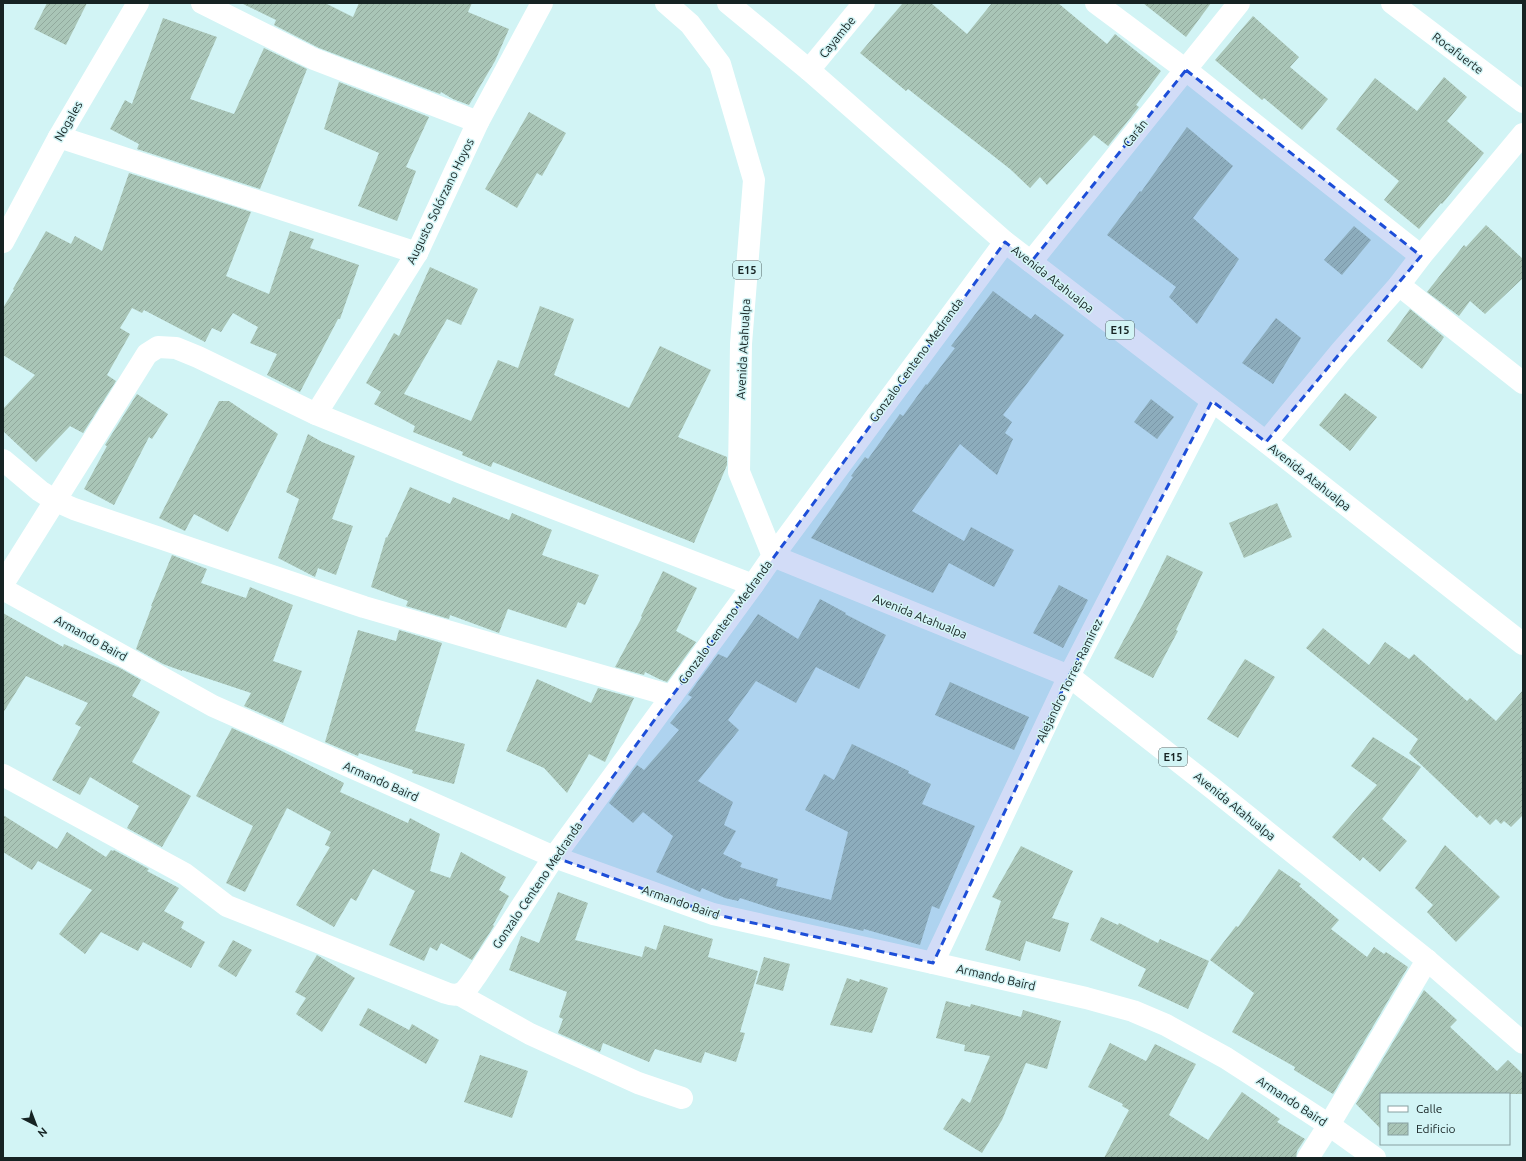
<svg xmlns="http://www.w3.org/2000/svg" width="1526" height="1161" font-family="Ubuntu,sans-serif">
  <defs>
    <pattern id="building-hatch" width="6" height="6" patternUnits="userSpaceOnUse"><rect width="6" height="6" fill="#a9c5b7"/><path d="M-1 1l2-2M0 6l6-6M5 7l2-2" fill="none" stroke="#91a99d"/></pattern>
  </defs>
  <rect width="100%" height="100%" fill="#d2f4f5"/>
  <g fill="url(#building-hatch)">
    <path d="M 47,3 L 87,3 L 66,45 L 34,29 Z"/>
    <path d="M 241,3 L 325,3 L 353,17 L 359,3 L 472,3 L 468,12 L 509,29 L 495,61 L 469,105 L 453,99 L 441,92 L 440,94 L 319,48 L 274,25 L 276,20 Z"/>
    <path d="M 903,3 L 931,3 L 967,34 L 992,3 L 1058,3 L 1107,44 L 1115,34 L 1161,71 L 1136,105 L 1139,107 L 1108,146 L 1094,135 L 1047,185 L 1040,177 L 1030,188 L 1010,169 L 908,89 L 906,91 L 860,53 Z"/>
    <path d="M 1143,3 L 1211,3 L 1186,37 Z"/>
    <path d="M 1253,16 L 1299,57 L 1290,67 L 1328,99 L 1302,130 L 1264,98 L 1262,100 L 1215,60 Z"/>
    <path d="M 163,18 L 217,37 L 190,99 L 234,114 L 264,48 L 307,69 L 260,189 L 137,149 L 139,144 L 110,129 L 125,100 L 132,104 Z"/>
    <path d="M 1444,77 L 1467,97 L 1447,121 L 1484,153 L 1442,204 L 1441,203 L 1419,229 L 1384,200 L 1399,181 L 1336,129 L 1375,78 L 1417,111 Z"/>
    <path d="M 339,82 L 429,117 L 406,167 L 416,171 L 397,221 L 358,206 L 379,153 L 324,129 Z"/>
    <path d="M 529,112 L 566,133 L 542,176 L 537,173 L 517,208 L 485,189 Z"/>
    <path d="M 1187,127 L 1233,166 L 1193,218 L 1239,259 L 1197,324 L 1169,297 L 1176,287 L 1107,235 L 1140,191 L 1141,192 Z"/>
    <path d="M 129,173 L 251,212 L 226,276 L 269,294 L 290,231 L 314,239 L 310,248 L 359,265 L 340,319 L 338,319 L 300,392 L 267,375 L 277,354 L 250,343 L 258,327 L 233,313 L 221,332 L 212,328 L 205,342 L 144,310 L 142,313 L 132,308 L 120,328 L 130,334 L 107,375 L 116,381 L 83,433 L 70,426 L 36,462 L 3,431 L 3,409 L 35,375 L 3,355 L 3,308 L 14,290 L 13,289 L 46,231 L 71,244 L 75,236 L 102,251 Z"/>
    <path d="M 1486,225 L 1523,259 L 1523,278 L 1485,314 L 1470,301 L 1459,316 L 1427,292 L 1464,245 L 1466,247 Z"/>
    <path d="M 1354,226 L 1371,240 L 1342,275 L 1324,260 Z"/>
    <path d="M 430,267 L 478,289 L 461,325 L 447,319 L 404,394 L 471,421 L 498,360 L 518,368 L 540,306 L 574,319 L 554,375 L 629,408 L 660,346 L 711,370 L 678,437 L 727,457 L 727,465 L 694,543 L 493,462 L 491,467 L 462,455 L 463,452 L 413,432 L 415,426 L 374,404 L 381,392 L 366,383 L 394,333 L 399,336 Z"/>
    <path d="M 993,291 L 1031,319 L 1035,314 L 1064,335 L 1003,415 L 1012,422 L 1005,433 L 1013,439 L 997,475 L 960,444 L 912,511 L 964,541 L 971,527 L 1014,550 L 994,587 L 949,563 L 933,593 L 811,538 L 853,477 L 851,476 L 865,457 L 868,459 L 900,414 L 903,416 L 926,384 L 927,385 L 955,348 L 951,346 Z"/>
    <path d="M 1410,309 L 1444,337 L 1422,369 L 1387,341 Z"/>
    <path d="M 1276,318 L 1301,338 L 1273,384 L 1242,363 Z"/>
    <path d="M 1345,393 L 1377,417 L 1350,451 L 1319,425 Z"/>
    <path d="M 137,394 L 168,414 L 152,439 L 149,437 L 114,505 L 84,489 L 107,446 L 105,445 Z"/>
    <path d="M 1151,399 L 1174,417 L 1157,439 L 1134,422 Z"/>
    <path d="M 219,401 L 229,401 L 278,434 L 228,532 L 194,514 L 185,531 L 159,518 Z"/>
    <path d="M 308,434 L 322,442 L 342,450 L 342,451 L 355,456 L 332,519 L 353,526 L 336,575 L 318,568 L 315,577 L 278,558 L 299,499 L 286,492 Z"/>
    <path d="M 410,487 L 450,504 L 453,497 L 509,520 L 512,513 L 552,530 L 542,555 L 599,575 L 585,605 L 578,602 L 566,628 L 508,609 L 499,633 L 450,615 L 449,619 L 406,606 L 408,601 L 371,587 L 386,537 L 387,538 Z"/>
    <path d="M 1277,503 L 1292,537 L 1244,558 L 1229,523 Z"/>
    <path d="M 172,555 L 207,569 L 201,583 L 246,598 L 250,587 L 293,605 L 273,661 L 302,671 L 283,723 L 244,706 L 251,693 L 182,670 L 182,671 L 163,664 L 136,649 L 152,606 L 151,606 Z"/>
    <path d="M 1167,555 L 1203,572 L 1176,630 L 1178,631 L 1153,678 L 1114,658 L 1145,600 Z"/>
    <path d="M 663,571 L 697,588 L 676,631 L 696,642 L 667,682 L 659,679 L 645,672 L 644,675 L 615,667 L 642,617 L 641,616 Z"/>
    <path d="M 1059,585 L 1088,600 L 1063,648 L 1033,633 Z"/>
    <path d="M 820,599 L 846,613 L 845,614 L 886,635 L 859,689 L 816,667 L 796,703 L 756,681 L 728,720 L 739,730 L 698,781 L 733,802 L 724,825 L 736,831 L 723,854 L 742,863 L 740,867 L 778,879 L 776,886 L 831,900 L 848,832 L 805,810 L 824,774 L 834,780 L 852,744 L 909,771 L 908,773 L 931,784 L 922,804 L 975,826 L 939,909 L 932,906 L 920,945 L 864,929 L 863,931 L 777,910 L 740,898 L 738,901 L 725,898 L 702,888 L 700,892 L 656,872 L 673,836 L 643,812 L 633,823 L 609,803 L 637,765 L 644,770 L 679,730 L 670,723 L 692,697 L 688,695 L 718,654 L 727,658 L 758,614 L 798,639 Z"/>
    <path d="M 3,613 L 63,647 L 64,644 L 120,668 L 141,680 L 132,696 L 160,712 L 132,762 L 191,796 L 162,847 L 127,828 L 139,806 L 90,777 L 80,795 L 52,780 L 81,727 L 75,724 L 88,703 L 26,676 L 3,713 Z"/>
    <path d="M 1323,628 L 1369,665 L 1385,642 L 1409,659 L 1414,654 L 1467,701 L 1470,698 L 1496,721 L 1523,690 L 1523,815 L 1511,827 L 1504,821 L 1501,824 L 1496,819 L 1490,825 L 1480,815 L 1477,818 L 1409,753 L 1418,739 L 1306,648 Z"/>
    <path d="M 358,630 L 396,641 L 399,630 L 442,643 L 415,731 L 465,744 L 454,784 L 412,773 L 413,770 L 359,753 L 358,756 L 325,742 Z"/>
    <path d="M 1245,659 L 1275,677 L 1238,738 L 1207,719 Z"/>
    <path d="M 537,679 L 591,703 L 598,688 L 634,698 L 605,762 L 589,754 L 567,793 L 544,768 L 506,751 Z"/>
    <path d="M 950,682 L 1029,717 L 1014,750 L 935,715 Z"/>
    <path d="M 232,728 L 274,747 L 344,783 L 340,792 L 408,823 L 410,818 L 440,834 L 430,871 L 450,878 L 461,852 L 506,877 L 499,890 L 509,896 L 493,925 L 494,926 L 472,960 L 441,943 L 437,951 L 430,947 L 424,961 L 389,945 L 415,891 L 373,869 L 356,901 L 351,898 L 334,927 L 296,905 L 330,847 L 325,845 L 331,832 L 287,808 L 245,892 L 226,883 L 253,826 L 196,796 Z"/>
    <path d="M 1373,737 L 1421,767 L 1382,819 L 1407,841 L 1380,872 L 1363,857 L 1360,861 L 1332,837 L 1377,785 L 1351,766 Z"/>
    <path d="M 3,815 L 57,849 L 67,832 L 106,857 L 111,850 L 113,851 L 114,850 L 149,869 L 147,871 L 179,888 L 164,911 L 184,922 L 181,928 L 205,942 L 191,968 L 143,942 L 138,951 L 101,932 L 85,954 L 59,934 L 92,890 L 38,861 L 32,870 L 3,852 Z"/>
    <path d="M 1445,845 L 1500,897 L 1456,942 L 1427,912 L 1433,905 L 1415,888 Z"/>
    <path d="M 1021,846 L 1073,871 L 1052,918 L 1069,923 L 1060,952 L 1026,941 L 1020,961 L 985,950 L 1001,901 L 992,897 Z"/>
    <path d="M 1279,869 L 1301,884 L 1299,886 L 1339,920 L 1331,929 L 1367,957 L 1374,947 L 1384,954 L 1386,952 L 1408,967 L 1333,1094 L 1294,1070 L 1295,1067 L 1232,1032 L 1254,993 L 1210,960 L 1236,926 L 1238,927 Z"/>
    <path d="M 558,892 L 588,903 L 575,940 L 642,957 L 645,946 L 656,950 L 664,925 L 713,939 L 708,957 L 758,971 L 740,1032 L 745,1033 L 736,1062 L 705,1052 L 701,1063 L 655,1049 L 649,1062 L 603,1043 L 600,1052 L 558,1033 L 563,1019 L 559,1017 L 567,992 L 509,970 L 521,936 L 539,943 Z"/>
    <path d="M 1101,917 L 1118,925 L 1119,923 L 1158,943 L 1160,939 L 1209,961 L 1188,1009 L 1138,986 L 1146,969 L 1090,940 Z"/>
    <path d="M 233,940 L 252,950 L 236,977 L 218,966 Z"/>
    <path d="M 317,955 L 355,978 L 322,1032 L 296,1014 L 306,998 L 295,992 Z"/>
    <path d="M 764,957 L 790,964 L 783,991 L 756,984 Z"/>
    <path d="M 847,978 L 859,982 L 860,979 L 888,988 L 872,1033 L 830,1025 Z"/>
    <path d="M 1424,990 L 1457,1020 L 1450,1027 L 1497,1071 L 1508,1060 L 1523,1074 L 1523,1094 L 1381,1094 L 1381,1129 L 1356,1104 Z"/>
    <path d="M 946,1001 L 970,1007 L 971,1004 L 1021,1017 L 1023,1010 L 1061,1021 L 1047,1069 L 1026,1063 L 1002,1120 L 982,1153 L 943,1129 L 962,1098 L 970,1103 L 990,1056 L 964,1051 L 965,1045 L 936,1038 Z"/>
    <path d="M 368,1008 L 409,1030 L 412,1024 L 439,1040 L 426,1064 L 359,1025 Z"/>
    <path d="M 1110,1043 L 1146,1061 L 1155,1044 L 1196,1064 L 1169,1115 L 1208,1140 L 1242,1092 L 1280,1119 L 1277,1122 L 1305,1139 L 1297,1151 L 1296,1158 L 1104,1158 L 1129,1110 L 1122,1106 L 1123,1104 L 1088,1087 Z"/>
    <path d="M 480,1055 L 528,1071 L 512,1118 L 464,1102 Z"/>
  </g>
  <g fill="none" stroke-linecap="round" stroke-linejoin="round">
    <g stroke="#fff" stroke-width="22">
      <path d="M 202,3 L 314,59 L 478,122"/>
      <path d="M 1096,3 L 1186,70 L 1421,256"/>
      <path d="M 1392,3 L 1523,102"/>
      <path d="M 809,70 L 864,3"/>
      <path d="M 1523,134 L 1421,256 L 1399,285 L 1523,383"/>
      <path d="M 59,137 L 417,253"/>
      <path d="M 3,242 L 59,137 L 138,3"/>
      <path d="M 1031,262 L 1239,3"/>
      <path d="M 316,414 L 417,253 L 478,122 L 542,3"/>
      <path d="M 1266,442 L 1341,351 L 1399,285"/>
      <path d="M 3,460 L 40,491 L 56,501 L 74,509 L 364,607 L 672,696"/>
      <path d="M 3,584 L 147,354 L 158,347 L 176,348 L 198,357 L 316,414 L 462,473 L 753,585"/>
      <path d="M 3,589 L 213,706 L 554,857 L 713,914 L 933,963 L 1086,998 L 1133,1011 L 1166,1025 L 1226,1058 L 1329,1125 L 1375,1158"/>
      <path d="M 3,775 L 185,874 L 227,906 L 446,993 C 463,999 467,988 476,976 L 554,857 L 753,585 L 773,556 L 1005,242"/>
      <path d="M 933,963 L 1069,676 L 1212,401"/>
      <path d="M 460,995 L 530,1034 L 638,1083 L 682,1098"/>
      <path d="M 1308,1158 L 1329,1125 L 1427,960"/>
    </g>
    <g stroke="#fff" stroke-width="22">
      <path d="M 666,3 L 690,24 L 720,64 L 754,180 L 741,344 L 739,472 L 773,556 L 1069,676 L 1211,787 L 1427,960 L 1523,1043"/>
      <path d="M 728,3 L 809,70 L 1005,242 L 1266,442 L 1523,644"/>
    </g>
  </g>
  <path fill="#1d4ed8" fill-opacity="0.2" stroke="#1d4ed8" stroke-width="3" stroke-dasharray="8 5" stroke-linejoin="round" d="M 1186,70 L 1421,256 L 1266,442 L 1212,401 L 1069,676 L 933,963 L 713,914 L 554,857 L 1005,242 L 1031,262 Z"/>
  <g text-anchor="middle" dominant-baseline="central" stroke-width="3" stroke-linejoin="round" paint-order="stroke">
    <g fill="#d2f4f5" stroke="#4e6262" stroke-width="1">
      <rect x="733" y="261" width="28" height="18" rx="3"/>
      <rect x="1106" y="321" width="28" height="18" rx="3"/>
      <rect x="1159" y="748" width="28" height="18" rx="3"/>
    </g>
    <g font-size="11" font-weight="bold" fill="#162323">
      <text x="747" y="270">E15</text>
      <text x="1120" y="330">E15</text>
      <text x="1173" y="757">E15</text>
    </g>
    <g font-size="12" fill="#162323" stroke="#d2f4f5">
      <text transform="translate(837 37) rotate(-51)">Cayambe</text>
      <text transform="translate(1458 53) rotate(37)">Rocafuerte</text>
      <text transform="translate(68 121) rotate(-60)">Nogales</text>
      <text transform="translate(1135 133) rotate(-51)">Carán</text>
      <text transform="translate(440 201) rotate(-64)">Augusto Solórzano Hoyos</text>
      <text transform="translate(1053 279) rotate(38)">Avenida Atahualpa</text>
      <text transform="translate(743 349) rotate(-87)">Avenida Atahualpa</text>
      <text transform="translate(916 360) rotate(-54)">Gonzalo Centeno Medranda</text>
      <text transform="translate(1310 477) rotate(38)">Avenida Atahualpa</text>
      <text transform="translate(920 616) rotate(22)">Avenida Atahualpa</text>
      <text transform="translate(725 622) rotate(-54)">Gonzalo Centeno Medranda</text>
      <text transform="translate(91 638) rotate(29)">Armando Baird</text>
      <text transform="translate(1069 680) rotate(-64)">Alejandro Torres Ramírez</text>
      <text transform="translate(381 781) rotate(24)">Armando Baird</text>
      <text transform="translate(1235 806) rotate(39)">Avenida Atahualpa</text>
      <text transform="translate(537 885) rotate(-56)">Gonzalo Centeno Medranda</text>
      <text transform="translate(681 902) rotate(19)">Armando Baird</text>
      <text transform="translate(996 977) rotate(13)">Armando Baird</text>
      <text transform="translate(1292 1101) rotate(33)">Armando Baird</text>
    </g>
  </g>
  <rect width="1526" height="1161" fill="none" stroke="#162323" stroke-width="8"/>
  <rect x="1380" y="1093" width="130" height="52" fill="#d2f4f5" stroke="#87a0a1"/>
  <rect x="1388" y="1106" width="20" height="6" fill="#ffffff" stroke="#87a0a1"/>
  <text x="1416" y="1113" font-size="12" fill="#162323">Calle</text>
  <rect x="1388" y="1123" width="20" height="12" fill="url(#building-hatch)" stroke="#87a0a1"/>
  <text x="1416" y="1133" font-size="12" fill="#162323">Edificio</text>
  <g transform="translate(36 1125) rotate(138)" stroke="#d2f4f5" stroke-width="3" paint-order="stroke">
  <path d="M0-3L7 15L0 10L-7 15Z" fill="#162323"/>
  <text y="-6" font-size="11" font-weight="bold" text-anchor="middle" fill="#162323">N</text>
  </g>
</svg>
